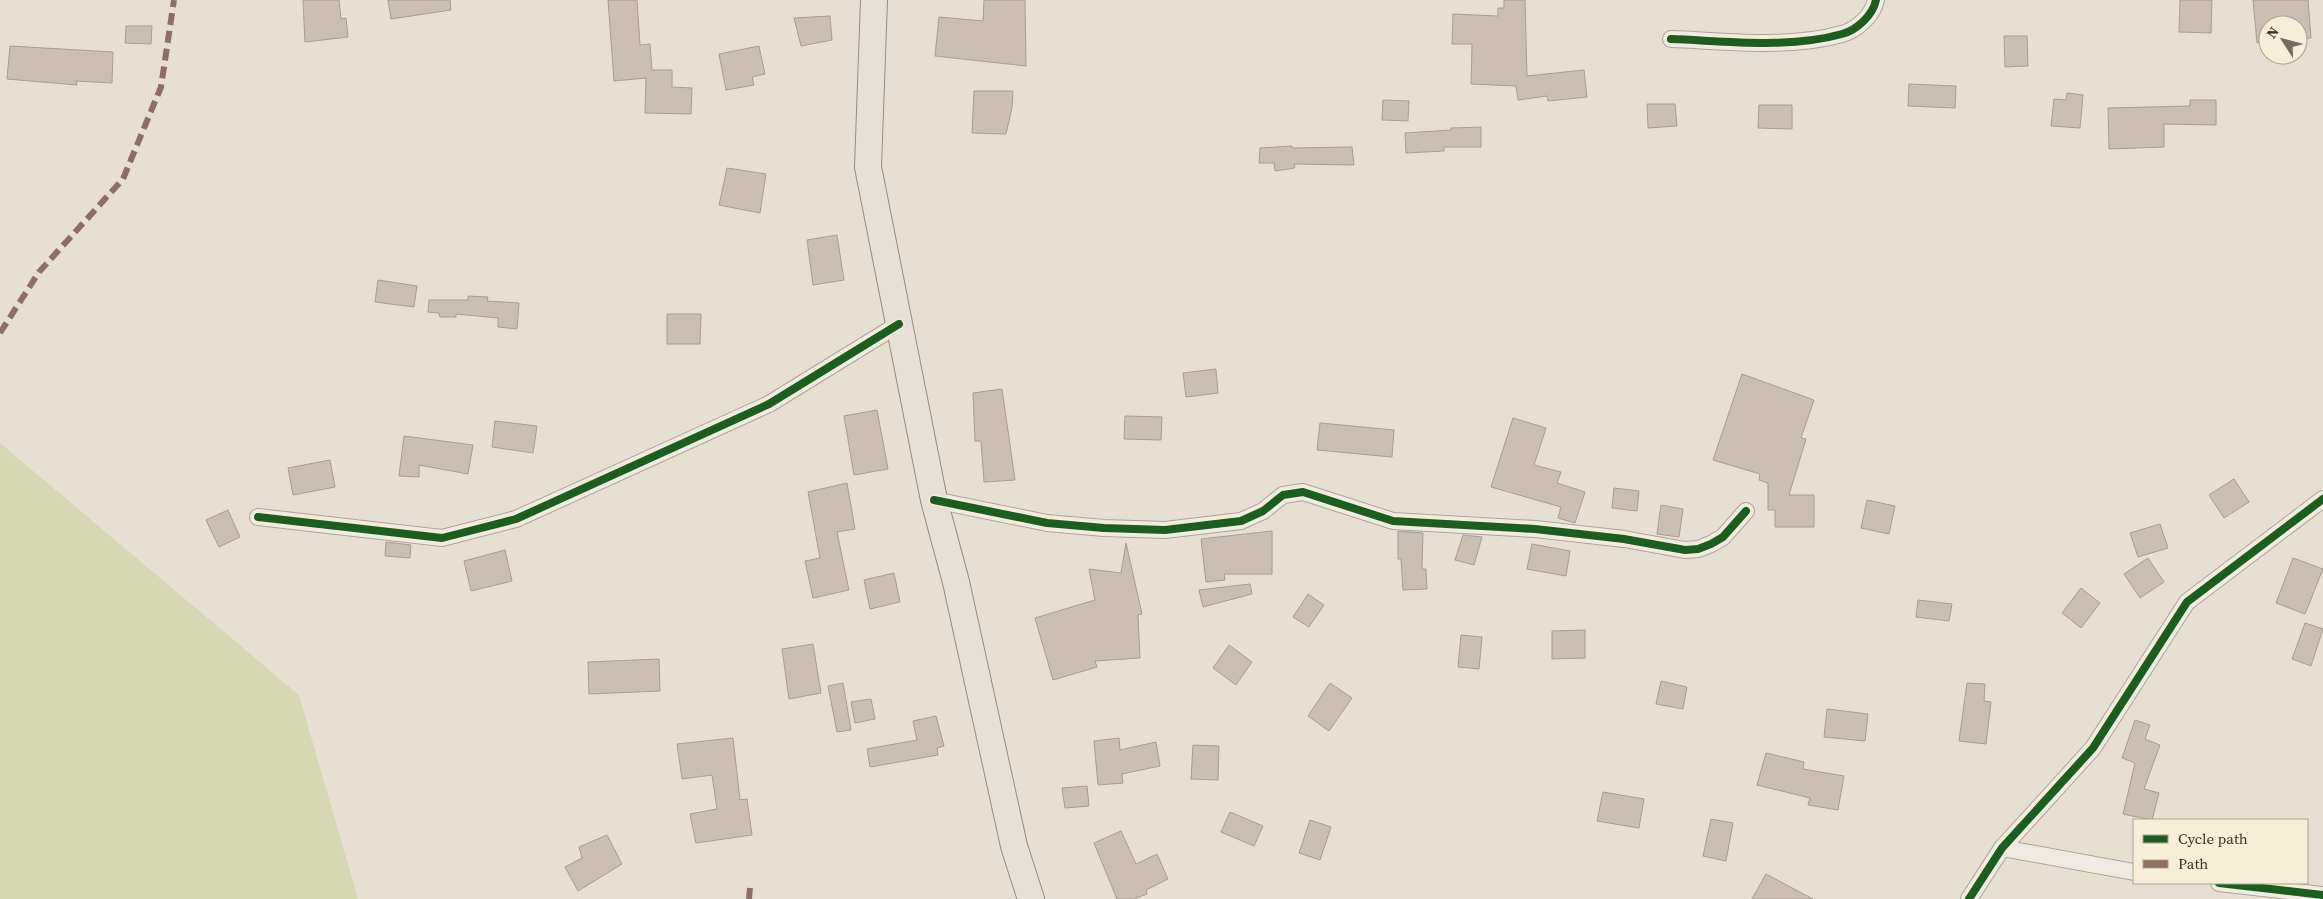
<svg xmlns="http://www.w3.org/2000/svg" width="2323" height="899" font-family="'Source Serif 4',serif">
  <rect width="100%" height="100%" fill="#e7e0d1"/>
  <path fill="#d6d7b3" d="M 0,443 L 299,695 L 358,899 L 0,899 Z"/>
  <g fill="#cbbfb2" stroke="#a89c90">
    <path d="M 303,0 L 339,0 L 341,19 L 346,18 L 348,37 L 305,42 Z"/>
    <path d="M 388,0 L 450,0 L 451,10 L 391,19 Z"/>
    <path d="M 608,0 L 637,0 L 640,45 L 650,44 L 652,70 L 672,70 L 672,87 L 692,88 L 691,114 L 645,113 L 646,78 L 614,81 Z"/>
    <path d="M 984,0 L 1025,0 L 1026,66 L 935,56 L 939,17 L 983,21 Z"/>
    <path d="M 1504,0 L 1525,0 L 1527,76 L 1584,70 L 1587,97 L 1548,101 L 1547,96 L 1518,100 L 1516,86 L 1471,84 L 1472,44 L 1452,44 L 1453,14 L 1498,16 L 1498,8 L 1504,8 Z"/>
    <path d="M 2180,0 L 2212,0 L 2211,33 L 2179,32 Z"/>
    <path d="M 2253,0 L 2308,0 L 2311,38 L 2298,39 L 2298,25 L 2268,25 L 2268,42 L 2257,43 Z"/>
    <path d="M 830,16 L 832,40 L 801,46 L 794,18 Z"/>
    <path d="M 126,26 L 152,26 L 151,44 L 125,43 Z"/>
    <path d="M 2004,36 L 2027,36 L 2028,66 L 2005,67 Z"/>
    <path d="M 10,46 L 113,52 L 112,83 L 76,81 L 77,85 L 7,79 Z"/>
    <path d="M 759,46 L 765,74 L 752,77 L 754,85 L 726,90 L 719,54 Z"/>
    <path d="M 1909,84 L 1956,86 L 1955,108 L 1908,106 Z"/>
    <path d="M 974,91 L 1013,91 L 1012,108 L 1006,134 L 972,133 Z"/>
    <path d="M 2067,93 L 2083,95 L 2080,128 L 2051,126 L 2054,99 L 2066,100 Z"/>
    <path d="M 1383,100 L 1409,101 L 1408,121 L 1382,120 Z"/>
    <path d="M 2190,100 L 2216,100 L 2216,125 L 2164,124 L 2164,147 L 2109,149 L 2108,108 L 2190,106 Z"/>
    <path d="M 1647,104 L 1675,104 L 1677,126 L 1648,128 Z"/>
    <path d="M 1759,105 L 1792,105 L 1792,129 L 1758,128 Z"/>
    <path d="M 1481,127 L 1481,147 L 1444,147 L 1444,151 L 1406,153 L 1405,133 L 1451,130 L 1451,128 Z"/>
    <path d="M 1292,146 L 1292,148 L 1352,147 L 1354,165 L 1294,164 L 1295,168 L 1275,171 L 1274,163 L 1259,163 L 1260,148 Z"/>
    <path d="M 727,168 L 766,174 L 760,213 L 719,205 Z"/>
    <path d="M 837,235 L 844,280 L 813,285 L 807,240 Z"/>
    <path d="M 378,280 L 417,286 L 414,307 L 375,302 Z"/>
    <path d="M 468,296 L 488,297 L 487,301 L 519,303 L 517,329 L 498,327 L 498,318 L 456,314 L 456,317 L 440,317 L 439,313 L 428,312 L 429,300 L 468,300 Z"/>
    <path d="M 667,314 L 701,314 L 700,344 L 667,344 Z"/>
    <path d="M 1216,369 L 1218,393 L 1186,397 L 1183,373 Z"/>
    <path d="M 1742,374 L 1814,400 L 1801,438 L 1806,439 L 1789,495 L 1814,495 L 1814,527 L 1775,527 L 1775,510 L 1768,510 L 1768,483 L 1759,480 L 1760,474 L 1713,460 Z"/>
    <path d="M 1002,389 L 1015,480 L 984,482 L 981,441 L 975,441 L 973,393 Z"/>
    <path d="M 877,410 L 888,469 L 854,475 L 844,416 Z"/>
    <path d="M 1125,416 L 1162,417 L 1161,440 L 1124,439 Z"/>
    <path d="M 1513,418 L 1546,428 L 1534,465 L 1561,472 L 1557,483 L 1585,492 L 1575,523 L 1558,518 L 1561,507 L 1491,487 Z"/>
    <path d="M 495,421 L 537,426 L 533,453 L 492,447 Z"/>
    <path d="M 1320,423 L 1394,430 L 1392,457 L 1317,450 Z"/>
    <path d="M 404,436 L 473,445 L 468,474 L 419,465 L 419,477 L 399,476 Z"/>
    <path d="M 330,460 L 335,487 L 293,495 L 288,468 Z"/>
    <path d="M 2234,479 L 2249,502 L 2224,518 L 2209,495 Z"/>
    <path d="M 847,483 L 855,529 L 837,532 L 849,590 L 813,598 L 805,561 L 820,558 L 808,492 Z"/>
    <path d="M 1614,488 L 1639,491 L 1637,511 L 1612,508 Z"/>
    <path d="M 1867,500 L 1895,506 L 1889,534 L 1861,528 Z"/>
    <path d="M 1661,505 L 1683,509 L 1679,537 L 1657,534 Z"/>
    <path d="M 228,510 L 240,537 L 219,547 L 206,520 Z"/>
    <path d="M 2160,524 L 2168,548 L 2138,557 L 2130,533 Z"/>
    <path d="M 1272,531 L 1272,574 L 1224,574 L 1225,580 L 1206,582 L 1201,539 Z"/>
    <path d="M 1398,531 L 1423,533 L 1422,569 L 1426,569 L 1427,589 L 1403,590 L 1401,559 L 1398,559 Z"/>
    <path d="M 1463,535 L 1482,537 L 1474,565 L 1455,560 Z"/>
    <path d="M 386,542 L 411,545 L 410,558 L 385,556 Z"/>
    <path d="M 1126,543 L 1142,614 L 1138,615 L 1140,658 L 1095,661 L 1097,667 L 1053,680 L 1035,618 L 1095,600 L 1089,569 L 1121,573 Z"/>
    <path d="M 1532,544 L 1570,551 L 1566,576 L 1527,569 Z"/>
    <path d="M 505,550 L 512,581 L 471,591 L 464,561 Z"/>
    <path d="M 2148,558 L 2164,582 L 2140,598 L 2124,574 Z"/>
    <path d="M 2293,558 L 2323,569 L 2305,614 L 2276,603 Z"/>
    <path d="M 894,573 L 900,602 L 870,609 L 864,580 Z"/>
    <path d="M 1250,584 L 1252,594 L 1203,607 L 1199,590 Z"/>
    <path d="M 2081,588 L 2100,603 L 2081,628 L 2062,613 Z"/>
    <path d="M 1308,594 L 1324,605 L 1309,627 L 1293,617 Z"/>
    <path d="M 1918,600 L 1952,604 L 1949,621 L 1916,617 Z"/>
    <path d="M 2305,623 L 2323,629 L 2311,666 L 2292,659 Z"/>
    <path d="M 1585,630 L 1585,658 L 1552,659 L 1552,631 Z"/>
    <path d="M 1461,635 L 1482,637 L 1479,669 L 1458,667 Z"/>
    <path d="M 813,644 L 821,693 L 789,699 L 782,649 Z"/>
    <path d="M 1229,645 L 1252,662 L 1236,685 L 1213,668 Z"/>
    <path d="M 659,659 L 660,691 L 589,694 L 588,662 Z"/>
    <path d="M 1661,681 L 1687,687 L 1683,709 L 1656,704 Z"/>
    <path d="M 843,683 L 851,730 L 837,732 L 828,686 Z"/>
    <path d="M 1330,683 L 1352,698 L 1329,731 L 1308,716 Z"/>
    <path d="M 1967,683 L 1985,684 L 1984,701 L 1991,702 L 1986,744 L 1959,741 Z"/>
    <path d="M 871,699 L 875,719 L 855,723 L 851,702 Z"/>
    <path d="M 1827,709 L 1868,714 L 1865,741 L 1824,737 Z"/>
    <path d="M 936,716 L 944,746 L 937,748 L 938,755 L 870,767 L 867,749 L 917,740 L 913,721 Z"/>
    <path d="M 2135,720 L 2150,725 L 2145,739 L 2160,745 L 2144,789 L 2159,793 L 2152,820 L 2123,814 L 2135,763 L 2122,758 Z"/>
    <path d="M 733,738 L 740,800 L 747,799 L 752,835 L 696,843 L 690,814 L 717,809 L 712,775 L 682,779 L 677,744 Z"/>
    <path d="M 1119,738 L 1120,750 L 1156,742 L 1160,766 L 1122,774 L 1123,783 L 1098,785 L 1094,741 Z"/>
    <path d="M 1193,745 L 1219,746 L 1218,780 L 1191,779 Z"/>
    <path d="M 1766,753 L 1804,762 L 1803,769 L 1844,776 L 1838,810 L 1808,805 L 1810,798 L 1757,785 Z"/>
    <path d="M 1087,786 L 1089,806 L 1065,808 L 1062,788 Z"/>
    <path d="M 1603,792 L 1644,799 L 1639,828 L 1597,821 Z"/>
    <path d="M 1230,812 L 1263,826 L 1254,846 L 1221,832 Z"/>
    <path d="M 1711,819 L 1733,823 L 1726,861 L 1703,856 Z"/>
    <path d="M 1310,820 L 1331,827 L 1320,860 L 1299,853 Z"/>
    <path d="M 1121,831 L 1136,864 L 1157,854 L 1168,879 L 1146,890 L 1147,894 L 1134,899 L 1117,899 L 1094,843 Z"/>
    <path d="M 607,835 L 622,864 L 578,891 L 565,867 L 582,858 L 579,847 Z"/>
    <path d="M 1766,874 L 1813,899 L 1752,899 Z"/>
  </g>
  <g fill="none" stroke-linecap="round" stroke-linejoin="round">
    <defs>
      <g id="street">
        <path d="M 1671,39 C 1726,41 1788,49 1842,34 C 1857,30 1873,15 1876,0"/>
        <path d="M 934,500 L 1047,523 L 1104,528 L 1165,530 L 1241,521 L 1263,511 L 1283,495 L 1303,492 L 1393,521 L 1535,529 L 1624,539 L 1685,550 L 1698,549 L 1711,544 L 1723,537 L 1746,511"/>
        <path d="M 258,517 L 442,538 L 516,519 L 769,404 L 899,324"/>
        <path d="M 2002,848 L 2134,872"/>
        <path d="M 2219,883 L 2323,895"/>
        <path d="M 1969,899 L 2002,848 L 2093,748 L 2187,602 L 2323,499"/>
      </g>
      <path id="primary" d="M 874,0 L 868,167 L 934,500 L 956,582 L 1014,846 L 1031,899"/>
    </defs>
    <use href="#street" stroke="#ada599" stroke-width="18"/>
    <use href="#primary" stroke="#928b80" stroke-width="28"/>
    <use href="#street" stroke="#efebe3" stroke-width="16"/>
    <use href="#primary" stroke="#e6e1d4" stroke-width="26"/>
    <g stroke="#8d6e63" stroke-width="6" stroke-dasharray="12 6" stroke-linecap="butt">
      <path d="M 0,333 L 39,272 L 123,179 L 161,87 L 174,0"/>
      <path d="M 749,899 L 750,888"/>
    </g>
    <defs>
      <g id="cycleway">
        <path d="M 1671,39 C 1726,41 1788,49 1842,34 C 1857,30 1873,15 1876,0"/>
        <path d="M 934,500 L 1047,523 L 1104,528 L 1165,530 L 1241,521 L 1263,511 L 1283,495 L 1303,492 L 1393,521 L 1535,529 L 1624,539 L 1685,550 L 1698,549 L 1711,544 L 1723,537 L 1746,511"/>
        <path d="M 258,517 L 442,538 L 516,519 L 769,404 L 899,324"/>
        <path d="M 2219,883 L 2323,895"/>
        <path d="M 1969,899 L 2002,848 L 2093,748 L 2187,602 L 2323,499"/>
      </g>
    </defs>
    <use href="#cycleway" stroke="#f7eed8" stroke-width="11"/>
    <use href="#cycleway" stroke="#1b5e20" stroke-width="8"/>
  </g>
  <rect x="2133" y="819" width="175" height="65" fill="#f7eed8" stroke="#ada18e"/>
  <rect x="2143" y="835" width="25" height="8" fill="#1b5e20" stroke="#ada18e"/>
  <text x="2178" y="844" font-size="15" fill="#3d2e20">Cycle path</text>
  <rect x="2143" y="860" width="25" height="8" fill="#8d6e63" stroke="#ada18e"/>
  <text x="2178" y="869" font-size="15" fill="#3d2e20">Path</text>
  <g transform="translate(2283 40) rotate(306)"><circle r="24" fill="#f7eed8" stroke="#ada18e"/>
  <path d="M0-4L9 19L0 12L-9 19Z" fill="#786c5e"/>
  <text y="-8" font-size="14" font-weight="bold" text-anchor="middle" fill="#3d2e20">N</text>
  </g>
</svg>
